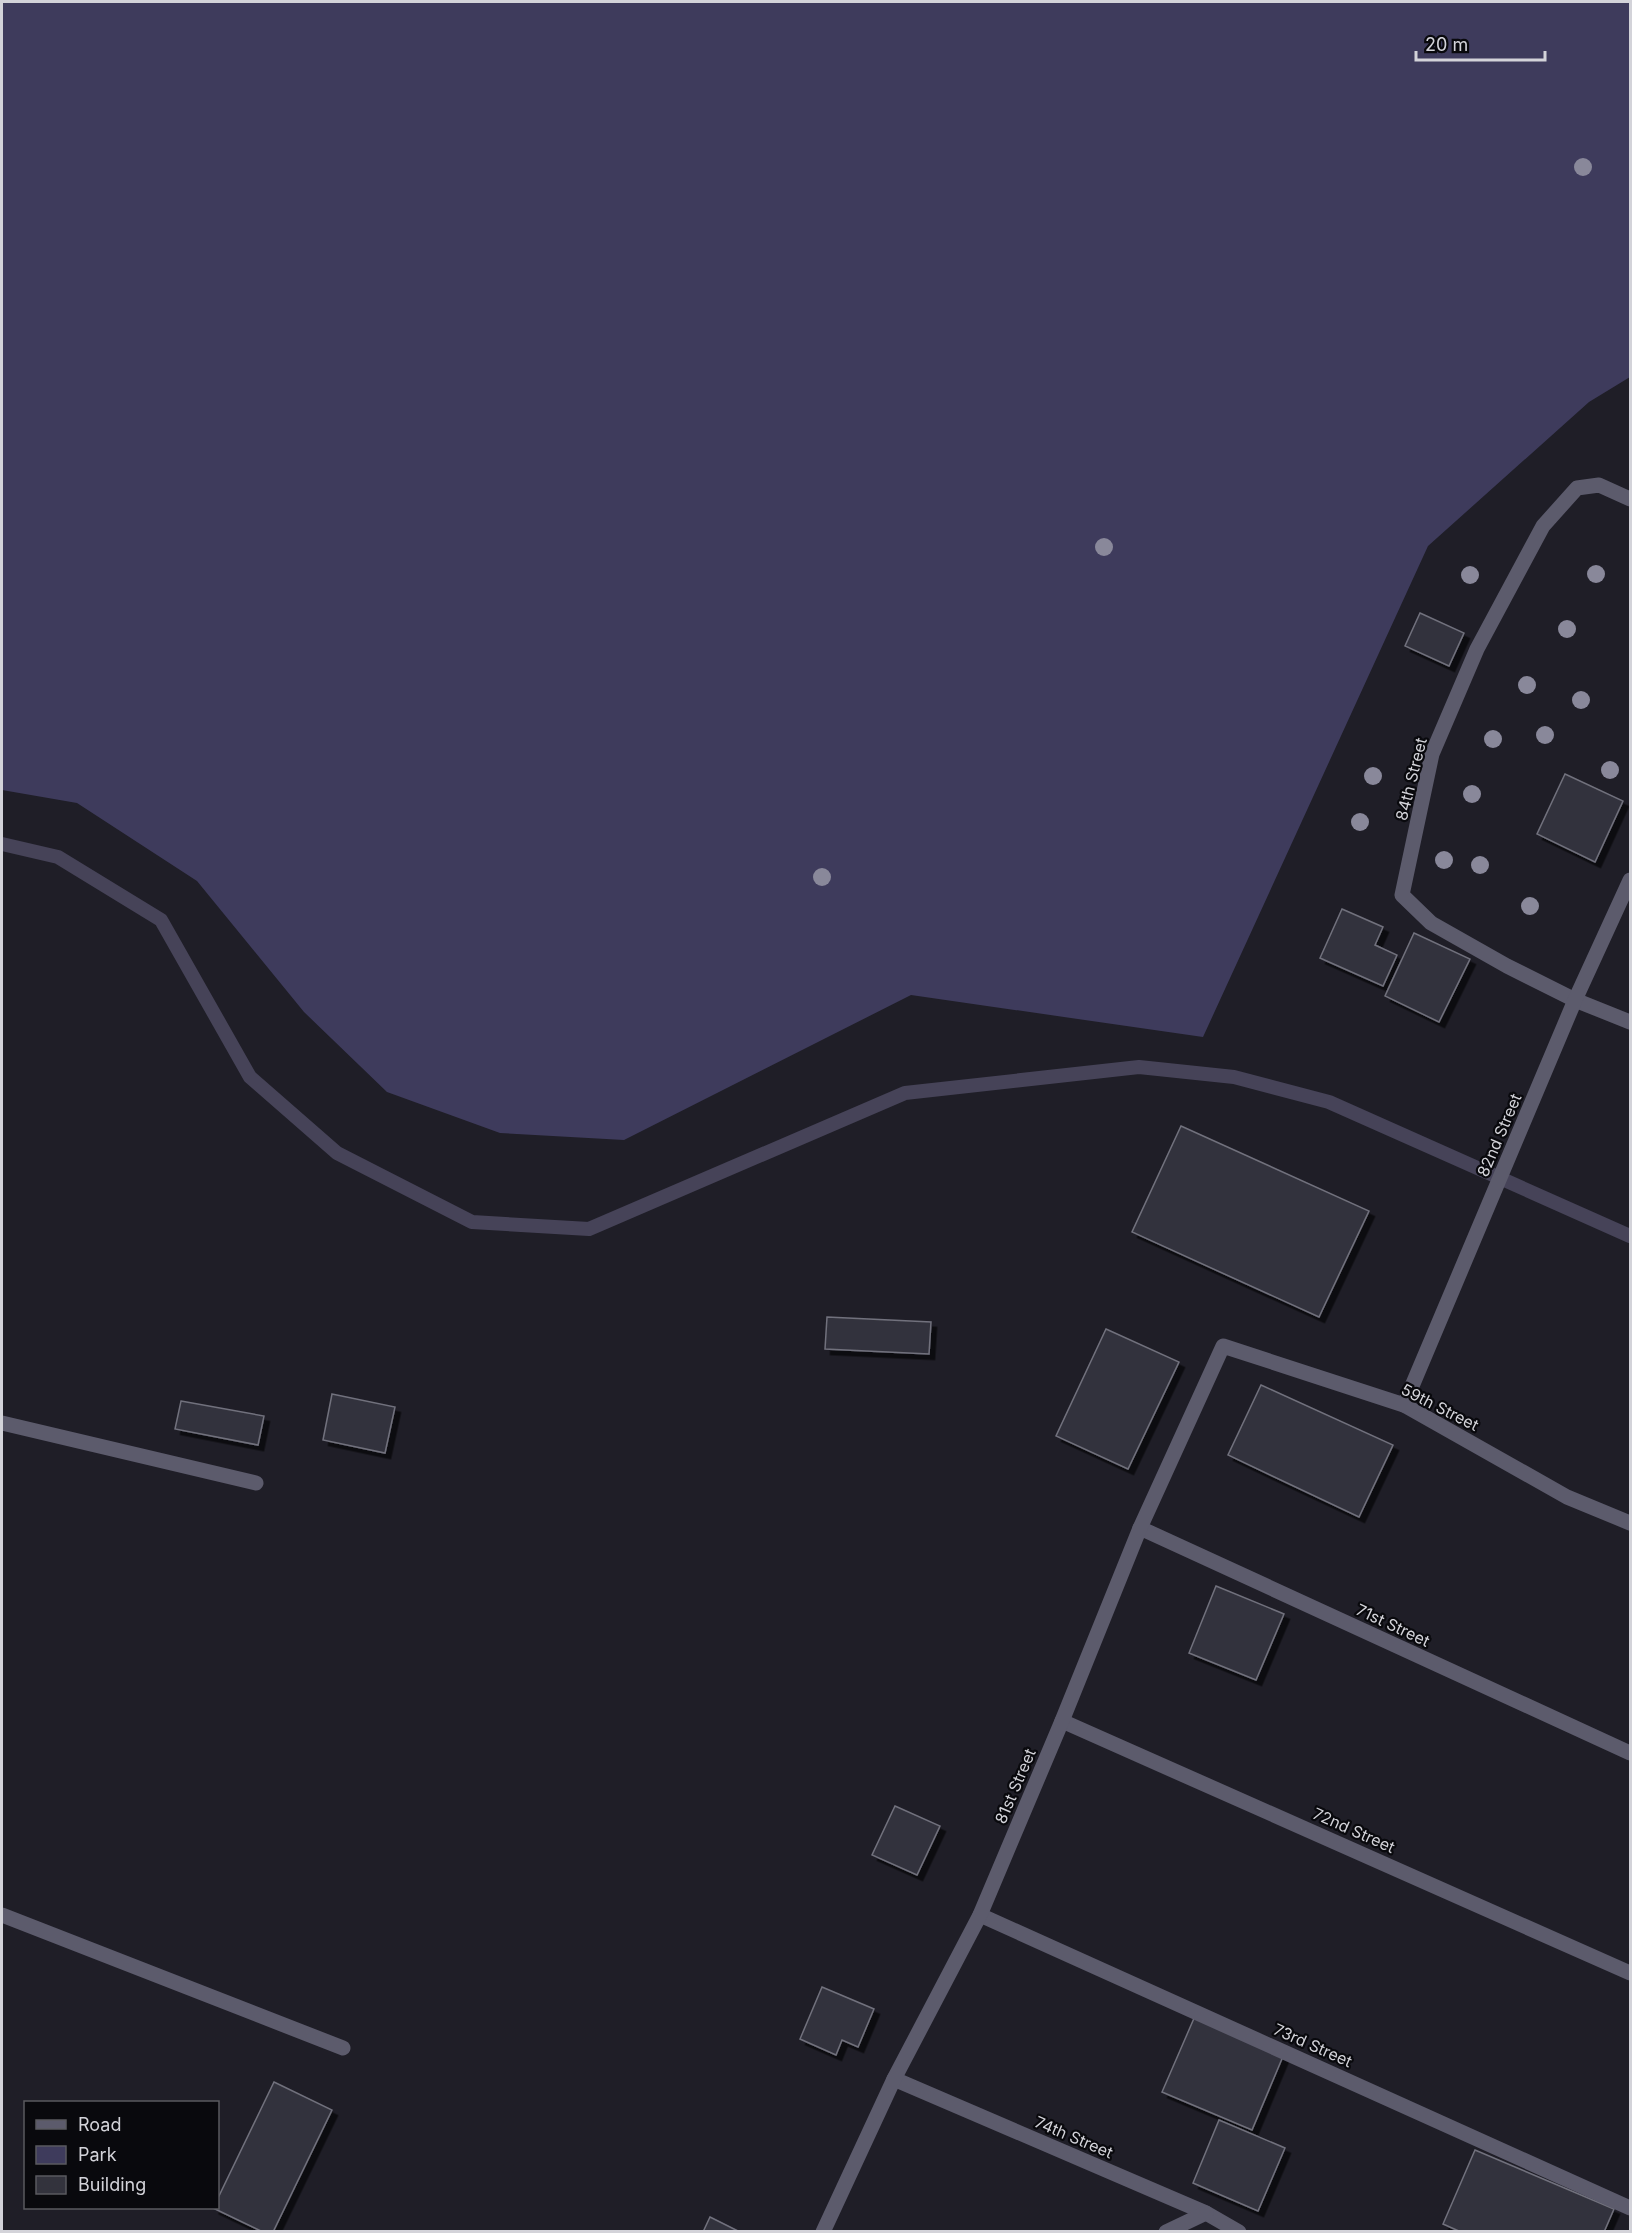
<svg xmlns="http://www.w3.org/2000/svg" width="1632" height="2233" font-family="Inter,sans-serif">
  <defs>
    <filter id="shadow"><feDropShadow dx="5.5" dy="5.5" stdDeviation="0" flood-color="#0009"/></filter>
  </defs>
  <rect width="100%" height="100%" fill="#1f1e27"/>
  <path fill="#3e3b5c" d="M 2,2 L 1630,2 L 1630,377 L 1589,402 L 1428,546 L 1203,1037 L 911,995 L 624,1140 L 500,1133 L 387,1092 L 304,1012 L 197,881 L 77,803 L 2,790 Z"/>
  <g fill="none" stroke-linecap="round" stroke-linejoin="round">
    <path stroke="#464358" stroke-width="14" d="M 2,844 L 58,857 L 161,920 L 250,1077 L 337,1153 L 472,1222 L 589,1229 L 905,1093 L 1139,1067 L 1234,1077 L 1329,1102 L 1630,1236"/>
  </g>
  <g fill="#33333d" stroke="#71717d" stroke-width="1.5" filter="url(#shadow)">
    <path d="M 1420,613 L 1464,633 L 1449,666 L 1405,646 Z"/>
    <path d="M 1565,774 L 1623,801 L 1595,862 L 1537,834 Z"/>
    <path d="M 1342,909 L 1383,927 L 1375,945 L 1397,955 L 1383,986 L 1320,958 Z"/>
    <path d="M 1414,933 L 1470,959 L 1439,1022 L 1385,996 Z"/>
    <path d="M 1181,1126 L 1369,1211 L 1319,1317 L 1132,1232 Z"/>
    <path d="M 827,1317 L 931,1322 L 929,1354 L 825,1349 Z"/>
    <path d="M 1106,1329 L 1179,1362 L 1128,1469 L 1056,1436 Z"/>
    <path d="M 1261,1385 L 1393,1445 L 1359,1517 L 1228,1455 Z"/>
    <path d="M 332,1394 L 395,1407 L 385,1453 L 323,1440 Z"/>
    <path d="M 181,1401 L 264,1416 L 258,1445 L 175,1429 Z"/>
    <path d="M 1216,1586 L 1284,1614 L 1256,1680 L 1189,1653 Z"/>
    <path d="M 895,1806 L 940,1826 L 917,1875 L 872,1855 Z"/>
    <path d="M 822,1987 L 874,2009 L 858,2047 L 842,2040 L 836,2055 L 800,2039 Z"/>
    <path d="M 1195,2016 L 1284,2054 L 1252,2130 L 1162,2092 Z"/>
    <path d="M 274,2082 L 332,2110 L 273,2232 L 263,2232 L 213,2208 L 218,2208 L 218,2198 Z"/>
    <path d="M 1219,2120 L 1285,2148 L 1258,2211 L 1193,2183 Z"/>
    <path d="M 1475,2150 L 1614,2209 L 1604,2232 L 1461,2232 L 1443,2224 Z"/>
    <path d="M 710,2217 L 740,2232 L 703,2232 Z"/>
  </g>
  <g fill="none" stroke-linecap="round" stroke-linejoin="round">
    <g stroke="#5c5b6c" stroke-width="15">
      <path d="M 2,1423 L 256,1483"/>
      <path d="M 2,1915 L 343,2048"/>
    </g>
    <g stroke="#5c5b6c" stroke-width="15">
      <path d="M 1630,499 L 1599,485 L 1577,488 L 1543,526 L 1477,649 L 1432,754 L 1402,895 L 1431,923 L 1507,966 L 1575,1000 L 1630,1022"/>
      <path d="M 1404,1405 L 1575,1000 L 1630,880"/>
      <path d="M 1140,1528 L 1630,1753"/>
      <path d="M 1062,1721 L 1630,1973"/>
      <path d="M 980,1915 L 1630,2208"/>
      <path d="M 894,2079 L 1206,2213 L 1239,2232"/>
      <path d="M 823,2232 L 894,2079 L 980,1915 L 1062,1721 L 1140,1528 L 1223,1346 L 1404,1405 L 1567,1497 L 1630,1523"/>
      <path d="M 1166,2232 L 1206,2213"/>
    </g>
  </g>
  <g fill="#89889a">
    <circle cx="1583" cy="167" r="9"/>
    <circle cx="1104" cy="547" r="9"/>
    <circle cx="1596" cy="574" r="9"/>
    <circle cx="1470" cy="575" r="9"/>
    <circle cx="1567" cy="629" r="9"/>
    <circle cx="1527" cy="685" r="9"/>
    <circle cx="1581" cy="700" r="9"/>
    <circle cx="1545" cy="735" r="9"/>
    <circle cx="1493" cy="739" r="9"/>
    <circle cx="1610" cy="770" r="9"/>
    <circle cx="1373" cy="776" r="9"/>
    <circle cx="1472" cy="794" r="9"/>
    <circle cx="1360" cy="822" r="9"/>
    <circle cx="1444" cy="860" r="9"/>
    <circle cx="1480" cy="865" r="9"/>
    <circle cx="822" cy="877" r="9"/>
    <circle cx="1530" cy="906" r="9"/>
  </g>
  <g text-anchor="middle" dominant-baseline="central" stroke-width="4.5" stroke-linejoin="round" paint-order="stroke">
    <g font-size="16" fill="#d3d3d9" stroke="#09090d">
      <text transform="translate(1411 779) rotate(-76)">84th Street</text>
      <text transform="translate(1499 1135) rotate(-67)">82nd Street</text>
      <text transform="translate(1440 1407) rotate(27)">59th Street</text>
      <text transform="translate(1393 1625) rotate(25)">71st Street</text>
      <text transform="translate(1015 1786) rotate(-67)">81st Street</text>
      <text transform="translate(1354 1830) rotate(24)">72nd Street</text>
      <text transform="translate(1313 2045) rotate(24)">73rd Street</text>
      <text transform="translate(1074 2137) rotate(23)">74th Street</text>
    </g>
  </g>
  <rect width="1632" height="2233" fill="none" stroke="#d3d3d9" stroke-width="6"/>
  <rect x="24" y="2101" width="195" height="108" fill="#09090d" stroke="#5a5a5f" stroke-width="1.5"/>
  <rect x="36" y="2120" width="30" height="9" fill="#5c5b6c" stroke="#5a5a5f" stroke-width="1.5"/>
  <text x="78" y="2131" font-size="18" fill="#d3d3d9">Road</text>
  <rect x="36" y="2146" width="30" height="18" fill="#3e3b5c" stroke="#5a5a5f" stroke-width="1.5"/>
  <text x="78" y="2161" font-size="18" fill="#d3d3d9">Park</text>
  <rect x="36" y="2176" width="30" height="18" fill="#33333d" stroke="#5a5a5f" stroke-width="1.5"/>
  <text x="78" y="2191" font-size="18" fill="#d3d3d9">Building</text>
  <path d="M1416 51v9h129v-9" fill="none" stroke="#d3d3d9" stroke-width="3"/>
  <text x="1425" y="51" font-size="18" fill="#d3d3d9" stroke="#09090d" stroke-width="4.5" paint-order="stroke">20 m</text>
</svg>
